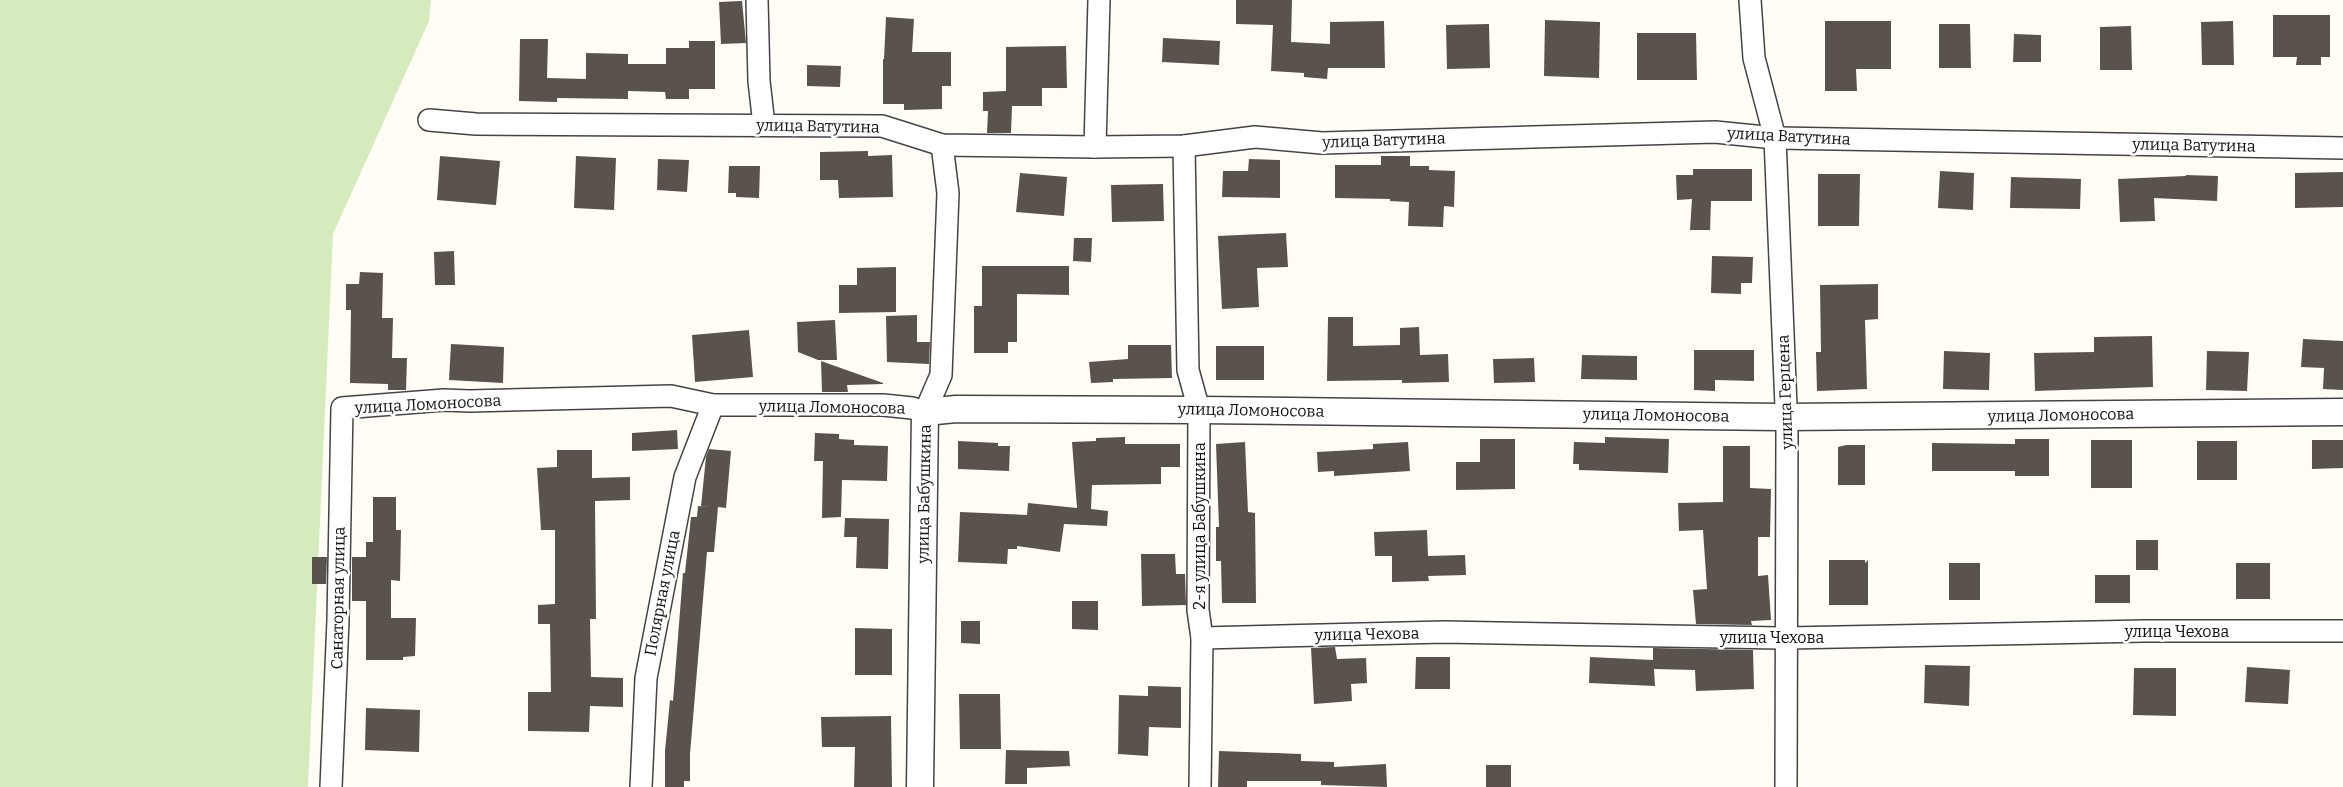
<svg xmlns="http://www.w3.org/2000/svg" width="2343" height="787" font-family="Bitter,serif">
  <rect width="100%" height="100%" fill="#fffdf5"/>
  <path fill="#d5ebbd" d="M 0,0 L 431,0 L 429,21 L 333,234 L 308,787 L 0,787 Z"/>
  <g fill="#5a524d">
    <path d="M 1236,0 L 1292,0 L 1291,42 L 1330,44 L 1330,22 L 1384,21 L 1385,68 L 1328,68 L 1327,79 L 1304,77 L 1304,73 L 1271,71 L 1273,25 L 1236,24 Z"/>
    <path d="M 742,1 L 746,43 L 721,44 L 719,2 Z"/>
    <path d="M 2273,15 L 2330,15 L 2330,57 L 2321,57 L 2321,65 L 2296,65 L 2297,57 L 2273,57 Z"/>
    <path d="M 886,17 L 914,19 L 912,52 L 951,52 L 951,86 L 942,86 L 942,109 L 904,110 L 904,104 L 883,104 L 883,59 L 884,59 Z"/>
    <path d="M 1545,20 L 1600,22 L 1599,78 L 1544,76 Z"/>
    <path d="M 1825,21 L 1891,21 L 1891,69 L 1856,69 L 1857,91 L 1825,91 Z"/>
    <path d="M 2233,21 L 2234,65 L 2202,65 L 2201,22 Z"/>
    <path d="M 1489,24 L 1490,68 L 1447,69 L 1446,25 Z"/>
    <path d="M 1939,24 L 1970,24 L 1971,68 L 1939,68 Z"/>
    <path d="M 2131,26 L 2132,70 L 2100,70 L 2100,27 Z"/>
    <path d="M 1637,33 L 1696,33 L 1697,80 L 1637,80 Z"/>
    <path d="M 2014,34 L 2041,35 L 2041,62 L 2013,62 Z"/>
    <path d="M 1163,38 L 1220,41 L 1219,65 L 1162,62 Z"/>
    <path d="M 520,39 L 548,39 L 547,78 L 586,79 L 586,53 L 628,54 L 628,64 L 666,64 L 666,48 L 689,48 L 689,41 L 715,41 L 715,89 L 689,89 L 689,99 L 666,99 L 665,92 L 628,91 L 628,99 L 557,98 L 557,102 L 519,101 Z"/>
    <path d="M 1066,46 L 1067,88 L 1042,88 L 1042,106 L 1012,106 L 1011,133 L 987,133 L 988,111 L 983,111 L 983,92 L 1006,91 L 1006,47 Z"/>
    <path d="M 807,65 L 841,66 L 840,87 L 807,86 Z"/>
    <path d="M 868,151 L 868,156 L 892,155 L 893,197 L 839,198 L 838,180 L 820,180 L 820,152 Z"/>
    <path d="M 440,156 L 500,161 L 496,205 L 437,200 Z"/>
    <path d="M 576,156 L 616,158 L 614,210 L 574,208 Z"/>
    <path d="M 1381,156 L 1410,156 L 1410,166 L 1429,166 L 1429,170 L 1455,171 L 1454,207 L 1444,206 L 1443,227 L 1408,226 L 1409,202 L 1390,201 L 1390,199 L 1335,198 L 1335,165 L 1381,165 Z"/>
    <path d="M 658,159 L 689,160 L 687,192 L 657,190 Z"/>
    <path d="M 1249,159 L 1280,160 L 1280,198 L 1222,197 L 1223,171 L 1248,171 Z"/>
    <path d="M 729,166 L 760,166 L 759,198 L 736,197 L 736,193 L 728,193 Z"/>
    <path d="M 1693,169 L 1752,169 L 1752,201 L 1711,201 L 1710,230 L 1690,230 L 1692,199 L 1677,200 L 1676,175 L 1693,175 Z"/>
    <path d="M 1940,171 L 1974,173 L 1973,210 L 1938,208 Z"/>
    <path d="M 2343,172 L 2343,207 L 2295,208 L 2295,173 Z"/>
    <path d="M 1020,173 L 1067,177 L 1064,216 L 1016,212 Z"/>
    <path d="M 1818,174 L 1860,174 L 1859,226 L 1818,226 Z"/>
    <path d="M 2186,175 L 2218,176 L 2217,201 L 2154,198 L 2155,221 L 2120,222 L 2118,179 L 2186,176 Z"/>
    <path d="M 2011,177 L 2081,179 L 2080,209 L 2010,208 Z"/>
    <path d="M 1163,184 L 1164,221 L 1112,222 L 1111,185 Z"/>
    <path d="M 1286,233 L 1288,267 L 1257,268 L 1259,307 L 1222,309 L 1218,236 Z"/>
    <path d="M 1074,238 L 1092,238 L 1091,262 L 1073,261 Z"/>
    <path d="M 454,251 L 455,285 L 435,285 L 434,252 Z"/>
    <path d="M 1712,256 L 1753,257 L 1752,283 L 1741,283 L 1741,294 L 1711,293 Z"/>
    <path d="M 982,266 L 1069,266 L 1069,295 L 1017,294 L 1017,342 L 1008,342 L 1008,353 L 974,353 L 974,306 L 982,306 Z"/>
    <path d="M 896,267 L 896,312 L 839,313 L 839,285 L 857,285 L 857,268 Z"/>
    <path d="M 360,272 L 383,273 L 382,318 L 393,318 L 392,358 L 407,358 L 406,390 L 388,390 L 388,384 L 350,383 L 351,310 L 346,310 L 346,284 L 359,284 Z"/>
    <path d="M 1878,284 L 1878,319 L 1865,320 L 1867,389 L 1817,391 L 1816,352 L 1821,352 L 1820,285 Z"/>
    <path d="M 917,315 L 917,342 L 930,342 L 929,364 L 887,362 L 886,316 Z"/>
    <path d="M 1328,317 L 1353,317 L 1353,346 L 1400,345 L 1400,328 L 1419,327 L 1420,355 L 1448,354 L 1449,382 L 1402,383 L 1402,380 L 1327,381 Z"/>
    <path d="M 835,320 L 837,360 L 818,360 L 798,352 L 797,322 Z"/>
    <path d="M 749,330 L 753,377 L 695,382 L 692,335 Z"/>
    <path d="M 2152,336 L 2153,387 L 2035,391 L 2034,353 L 2094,352 L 2094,337 Z"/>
    <path d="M 2303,339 L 2343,341 L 2343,390 L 2323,389 L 2324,368 L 2301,367 Z"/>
    <path d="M 451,344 L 504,347 L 503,383 L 449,380 Z"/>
    <path d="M 1128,345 L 1171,345 L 1172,378 L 1113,379 L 1113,382 L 1091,383 L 1089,362 L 1128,359 Z"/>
    <rect x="1216" y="346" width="48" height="34"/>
    <path d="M 1694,350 L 1754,350 L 1754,381 L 1715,380 L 1715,391 L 1694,390 Z"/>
    <path d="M 1944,351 L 1990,353 L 1989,390 L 1943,389 Z"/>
    <path d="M 2207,351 L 2249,352 L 2247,391 L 2206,390 Z"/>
    <path d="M 1582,355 L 1637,356 L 1637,380 L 1581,379 Z"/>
    <path d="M 1534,358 L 1535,382 L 1494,383 L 1493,359 Z"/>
    <path d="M 821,361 L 883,383 L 883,384 L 847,385 L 848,392 L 822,392 Z"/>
    <path d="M 677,430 L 678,449 L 632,451 L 632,433 Z"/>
    <path d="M 815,433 L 839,434 L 839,439 L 854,440 L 854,445 L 888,446 L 887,481 L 842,480 L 841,517 L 822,518 L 823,461 L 814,461 Z"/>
    <path d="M 1125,437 L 1125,444 L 1180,444 L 1180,467 L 1161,467 L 1161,484 L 1092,485 L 1091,509 L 1108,511 L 1107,526 L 1064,524 L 1060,552 L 1017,546 L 1017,549 L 1008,549 L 1007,564 L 958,562 L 960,512 L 1027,515 L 1028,503 L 1077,508 L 1072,442 L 1096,441 L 1096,438 Z"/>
    <path d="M 1605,437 L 1669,439 L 1668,473 L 1579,470 L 1579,464 L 1573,464 L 1574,442 L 1605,443 Z"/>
    <path d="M 1480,439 L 1515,439 L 1515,489 L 1456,490 L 1456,462 L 1480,462 Z"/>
    <path d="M 2015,439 L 2049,439 L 2049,476 L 2015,476 L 2015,471 L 1932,471 L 1932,443 L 2015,444 Z"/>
    <rect x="2091" y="440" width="41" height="48"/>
    <path d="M 2312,440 L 2343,440 L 2343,468 L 2312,469 Z"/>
    <path d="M 958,441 L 998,443 L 998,446 L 1010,446 L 1009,471 L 958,469 Z"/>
    <rect x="2197" y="441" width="40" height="39"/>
    <path d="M 1245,442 L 1248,512 L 1255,513 L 1256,603 L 1222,603 L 1221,561 L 1216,561 L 1216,527 L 1219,527 L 1216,444 Z"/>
    <path d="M 1408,442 L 1410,471 L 1334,476 L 1334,471 L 1318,472 L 1317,452 L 1373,449 L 1373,444 Z"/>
    <path d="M 1846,445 L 1865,445 L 1865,485 L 1838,485 L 1838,447 Z"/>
    <path d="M 1723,446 L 1750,446 L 1750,488 L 1771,489 L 1770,537 L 1758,537 L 1758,576 L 1768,575 L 1771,620 L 1751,621 L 1752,625 L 1696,624 L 1693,590 L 1707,589 L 1703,530 L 1679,531 L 1678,503 L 1723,502 Z"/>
    <path d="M 709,449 L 731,451 L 726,508 L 718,507 L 714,552 L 707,552 L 690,754 L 690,781 L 684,781 L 684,787 L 665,787 L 665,751 L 670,700 L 673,701 L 683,573 L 685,573 L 691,517 L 697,517 L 698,506 L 713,507 L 701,506 L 706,457 Z"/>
    <path d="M 557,450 L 592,450 L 592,478 L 630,477 L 630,500 L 595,501 L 596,619 L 590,619 L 591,677 L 623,678 L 623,707 L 590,706 L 589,732 L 528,731 L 528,692 L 551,692 L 550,624 L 538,624 L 538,605 L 555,604 L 555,530 L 541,530 L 537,468 L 557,467 Z"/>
    <path d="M 373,497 L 396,497 L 396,530 L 401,530 L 400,581 L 391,580 L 391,618 L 416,618 L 415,656 L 403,657 L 403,660 L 366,660 L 366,601 L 352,601 L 352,557 L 366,557 L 366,542 L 373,542 Z"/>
    <path d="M 845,518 L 889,519 L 888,569 L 856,568 L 857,537 L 844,537 Z"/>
    <path d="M 1427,530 L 1428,556 L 1465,555 L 1466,575 L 1428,576 L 1429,581 L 1392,582 L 1392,556 L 1375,556 L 1374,532 Z"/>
    <rect x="2136" y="540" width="22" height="30"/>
    <path d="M 1141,554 L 1175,554 L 1176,574 L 1185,574 L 1186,605 L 1142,606 Z"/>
    <path d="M 312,557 L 327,557 L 326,584 L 312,584 Z"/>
    <path d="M 1829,560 L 1865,560 L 1865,563 L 1868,560 L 1868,605 L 1829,605 Z"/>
    <rect x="1949" y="563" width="31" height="37"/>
    <rect x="2236" y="563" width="34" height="36"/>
    <rect x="2095" y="575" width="35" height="28"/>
    <path d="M 1072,601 L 1098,601 L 1098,630 L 1072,629 Z"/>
    <path d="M 961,621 L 980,621 L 980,644 L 961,643 Z"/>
    <path d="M 855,628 L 892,629 L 892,675 L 855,675 Z"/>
    <path d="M 1335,647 L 1337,659 L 1366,658 L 1367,683 L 1351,684 L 1352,701 L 1314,704 L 1311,648 Z"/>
    <path d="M 1653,648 L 1753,650 L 1754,689 L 1696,691 L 1695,670 L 1654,669 L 1655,686 L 1589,683 L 1590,657 L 1653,660 Z"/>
    <path d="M 1416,657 L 1450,657 L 1450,689 L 1415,689 Z"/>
    <path d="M 1925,665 L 1970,666 L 1969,706 L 1924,703 Z"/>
    <path d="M 2247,667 L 2290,670 L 2288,704 L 2245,702 Z"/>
    <path d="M 2134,668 L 2176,668 L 2176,716 L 2133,715 Z"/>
    <path d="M 1148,686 L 1181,687 L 1181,728 L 1149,727 L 1148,756 L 1118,754 L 1119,695 L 1148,696 Z"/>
    <path d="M 959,694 L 1000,694 L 1001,749 L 960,749 Z"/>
    <path d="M 366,708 L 420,710 L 419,752 L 365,750 Z"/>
    <path d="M 891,716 L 892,787 L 854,787 L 855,747 L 822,747 L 821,717 Z"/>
    <path d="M 1006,750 L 1069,751 L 1070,766 L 1027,768 L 1027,784 L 1005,784 Z"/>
    <path d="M 1219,751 L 1301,754 L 1301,761 L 1334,762 L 1334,767 L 1386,764 L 1387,787 L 1321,785 L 1321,781 L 1247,781 L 1247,787 L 1218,787 Z"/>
    <rect x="1486" y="765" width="25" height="22"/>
  </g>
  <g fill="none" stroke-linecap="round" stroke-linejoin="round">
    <defs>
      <g id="minor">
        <path d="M 757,0 L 759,81 L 764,125"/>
        <path d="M 1750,0 L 1754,58 L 1775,138 L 1787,431 L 1786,787"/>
        <path d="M 429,120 L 476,124 L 882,126 L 942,145 L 1095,147 L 1184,146 L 1255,137 L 1322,143 L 1715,132 L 1775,138 L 2343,148"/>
        <path d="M 1184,146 L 1188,370 L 1199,410 L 1198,610 L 1202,638 L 1200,787"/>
        <path d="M 1095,147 L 1099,0"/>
        <path d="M 1202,638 L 1444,632 L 1787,638 L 2144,631 L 2343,631"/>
        <path d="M 331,787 L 338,620 L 342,408 L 444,400 L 469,401 L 671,396 L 713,405 L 883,405 L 912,408 L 925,412 L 941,375 L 948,193 L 942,145"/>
        <path d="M 641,787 L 646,678 L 685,477 L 713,405"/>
      </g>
      <path id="tertiary" d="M 920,787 L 925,412 L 956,409 L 1199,410 L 1785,417 L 2343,412"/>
    </defs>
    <use href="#minor" stroke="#444" stroke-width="24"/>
    <use href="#tertiary" stroke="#444" stroke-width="29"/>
    <use href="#minor" stroke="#fff" stroke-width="21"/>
    <use href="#tertiary" stroke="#fff" stroke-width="26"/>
  </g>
  <g text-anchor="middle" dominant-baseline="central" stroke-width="5" stroke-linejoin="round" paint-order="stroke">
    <g font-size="16" fill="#111" stroke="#fff">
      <text transform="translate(818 126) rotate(1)">улица Ватутина</text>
      <text transform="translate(1789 136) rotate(3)">улица Ватутина</text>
      <text transform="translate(1384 140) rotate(-2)">улица Ватутина</text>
      <text transform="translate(2194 145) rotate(1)">улица Ватутина</text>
      <text transform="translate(1785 392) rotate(-92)">улица Герцена</text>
      <text transform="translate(428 404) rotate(-3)">улица Ломоносова</text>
      <text transform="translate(832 407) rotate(1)">улица Ломоносова</text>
      <text transform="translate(1251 410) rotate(1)">улица Ломоносова</text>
      <text transform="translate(1656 415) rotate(1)">улица Ломоносова</text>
      <text transform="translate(2061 415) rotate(-1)">улица Ломоносова</text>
      <text transform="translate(924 494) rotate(-89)">улица Бабушкина</text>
      <text transform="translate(1199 526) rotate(-90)">2-я улица Бабушкина</text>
      <text transform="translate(662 593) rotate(-79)">Полярная улица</text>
      <text transform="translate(338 598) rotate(-89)">Санаторная улица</text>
      <text x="2177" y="631">улица Чехова</text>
      <text transform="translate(1367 634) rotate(-1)">улица Чехова</text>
      <text x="1772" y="637">улица Чехова</text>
    </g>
  </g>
</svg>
